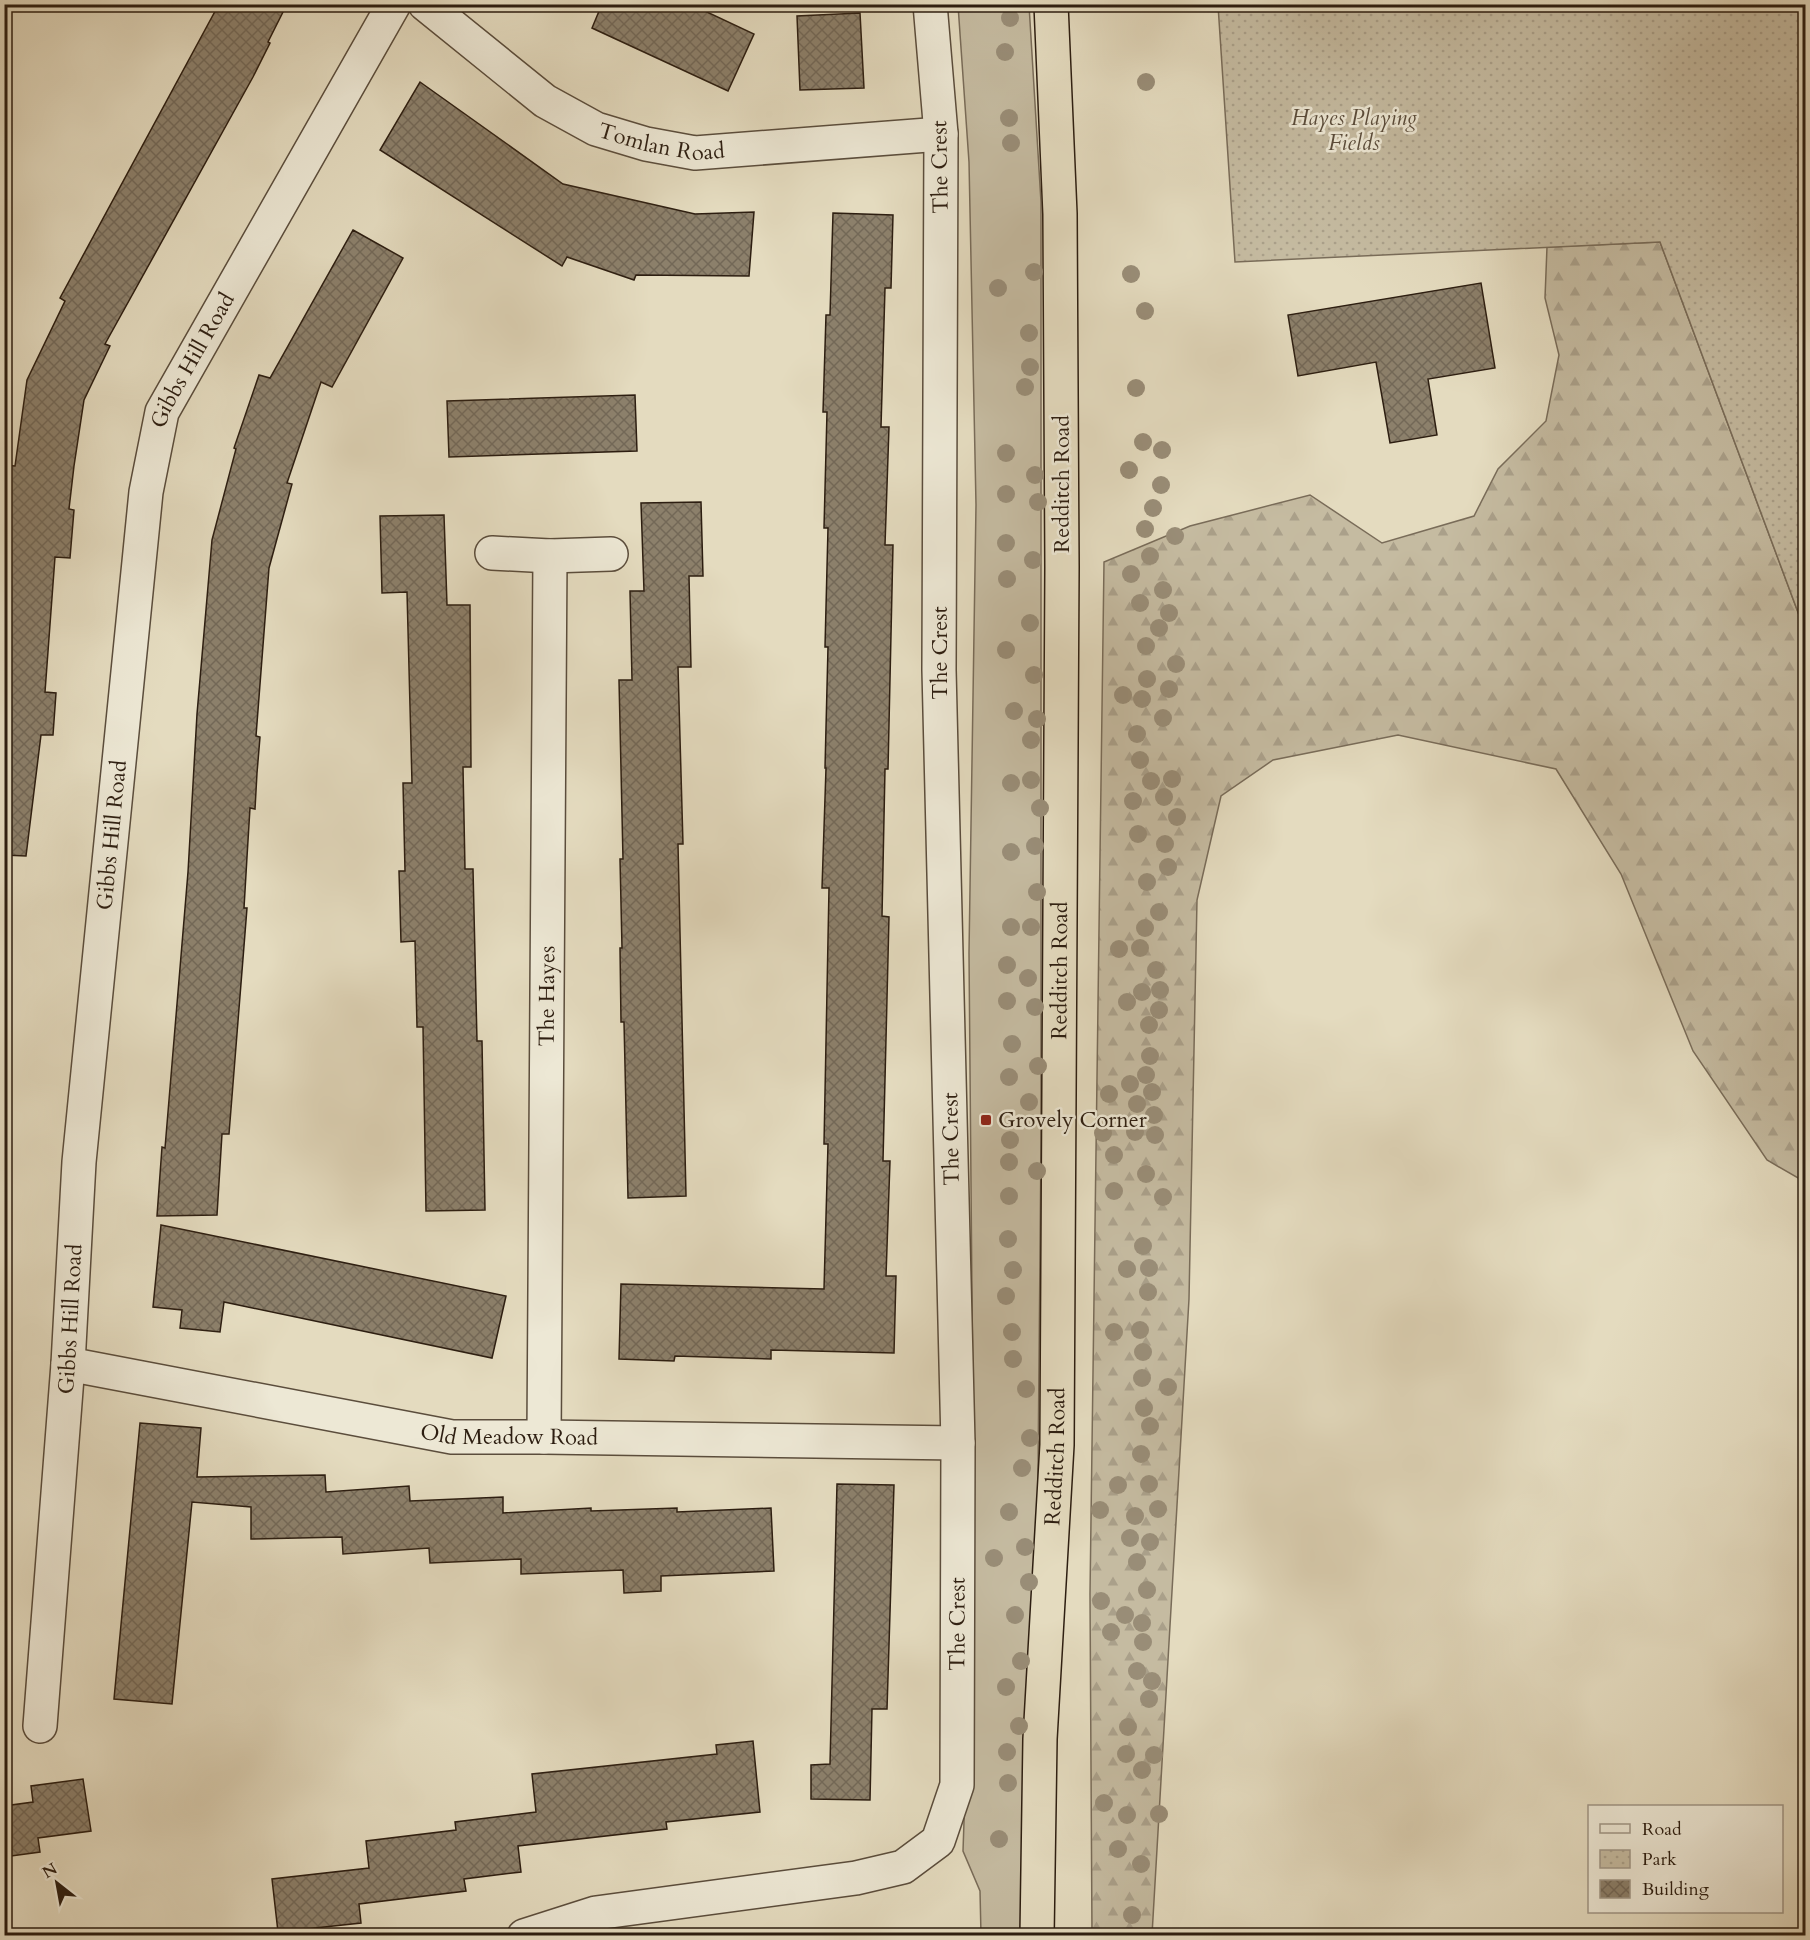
<svg xmlns="http://www.w3.org/2000/svg" width="1810" height="1940" font-family="Cardo,serif">
  <defs>
    <pattern id="forest-firs" width="22" height="20" patternUnits="userSpaceOnUse" patternTransform="scale(1.5)"><rect width="22" height="20" fill="#c5bba1"/><path d="M5 1l3.5 6h-7zM16 11l3.5 6h-7z" fill="#aaa08a"/></pattern>
    <pattern id="park-dots" width="8" height="8" patternUnits="userSpaceOnUse" patternTransform="scale(1.5)"><rect width="8" height="8" fill="#c5bba1"/><path d="M2 2h.1M6 6h.1" fill="none" stroke="#aaa08a" stroke-width="1.8" stroke-linecap="round"/></pattern>
    <pattern id="building-cross-hatch" width="8" height="8" patternUnits="userSpaceOnUse" patternTransform="scale(1.5)"><rect width="8" height="8" fill="#8c806b"/><path d="M0 0l8 8M0 8l8-8" fill="none" stroke="#736857"/></pattern>
  </defs>
  <rect width="100%" height="100%" fill="#e4dbbf"/>
  <filter id="stains"><feTurbulence type="fractalNoise" baseFrequency=".00333" numOctaves="4"/><feColorMatrix values="0 0 0 0 .2 0 0 0 0 .09 0 0 0 0 .02 0 0 0 .5 -.17"/></filter>
  <radialGradient id="worn" r=".72"><stop offset=".6" stop-color="#630" stop-opacity="0"/><stop offset="1" stop-color="#630" stop-opacity=".3"/></radialGradient>
  <path fill="#c5bba1" stroke="#796c59" stroke-width="1.5" d="M 958,5 L 1029,5 L 1041,202 L 1041,1142 L 1037,1585 L 1023,1936 L 981,1935 L 980,1891 L 963,1851 L 974,1527 L 969,953 L 976,505 L 969,162 Z"/>
  <path fill="url(#forest-firs)" stroke="#796c59" stroke-width="1.5" d="M 1660,242 L 1805,631 L 1805,1182 L 1767,1160 L 1693,1051 L 1621,874 L 1556,769 L 1398,735 L 1273,760 L 1221,796 L 1197,900 L 1189,1299 L 1152,1935 L 1092,1936 L 1090,1594 L 1104,562 L 1190,526 L 1310,495 L 1382,543 L 1474,516 L 1498,469 L 1546,421 L 1559,355 L 1545,298 L 1547,247 Z"/>
  <path fill="url(#park-dots)" stroke="#796c59" stroke-width="1.5" d="M 1218,5 L 1805,5 L 1805,631 L 1660,242 L 1235,262 Z"/>
  <g fill="url(#building-cross-hatch)" stroke="#2d1e11" stroke-width="1.5">
    <path d="M 219,4 L 287,4 L 268,42 L 270,43 L 253,77 L 105,344 L 110,346 L 84,400 L 74,466 L 69,509 L 74,510 L 70,558 L 55,557 L 45,692 L 56,693 L 53,735 L 41,735 L 26,856 L 4,855 L 4,465 L 15,466 L 27,380 L 65,301 L 60,298 Z"/>
    <path d="M 602,4 L 690,4 L 754,34 L 728,91 L 592,28 Z"/>
    <path d="M 860,13 L 864,88 L 800,90 L 797,16 Z"/>
    <path d="M 420,82 L 563,184 L 695,214 L 754,212 L 749,276 L 636,275 L 634,280 L 567,257 L 562,266 L 380,150 Z"/>
    <path d="M 833,213 L 893,215 L 891,288 L 885,288 L 881,427 L 889,427 L 885,545 L 893,545 L 888,769 L 885,769 L 882,916 L 889,917 L 883,1161 L 890,1161 L 886,1276 L 896,1276 L 894,1353 L 771,1350 L 771,1359 L 675,1356 L 674,1361 L 619,1359 L 621,1284 L 824,1289 L 828,1144 L 824,1144 L 829,888 L 822,888 L 826,768 L 825,768 L 828,647 L 825,647 L 828,528 L 824,528 L 827,412 L 823,412 L 826,315 L 830,315 Z"/>
    <path d="M 353,230 L 403,258 L 332,387 L 321,382 L 287,483 L 292,484 L 269,568 L 256,736 L 260,737 L 257,773 L 255,809 L 250,808 L 247,857 L 244,908 L 247,908 L 244,946 L 229,1134 L 222,1134 L 217,1215 L 157,1216 L 162,1147 L 165,1148 L 188,872 L 197,714 L 212,540 L 236,449 L 234,448 L 259,375 L 270,378 Z"/>
    <path d="M 1481,283 L 1495,368 L 1428,379 L 1437,435 L 1390,443 L 1376,362 L 1298,376 L 1288,315 Z"/>
    <path d="M 635,395 L 637,451 L 449,457 L 447,401 Z"/>
    <path d="M 701,502 L 703,576 L 689,576 L 691,667 L 678,667 L 683,844 L 678,844 L 686,1196 L 628,1198 L 624,1022 L 621,1022 L 620,948 L 622,948 L 620,859 L 623,859 L 619,680 L 632,680 L 630,591 L 644,591 L 641,503 Z"/>
    <path d="M 444,515 L 447,605 L 470,605 L 471,767 L 463,767 L 465,869 L 473,869 L 477,1041 L 482,1041 L 485,1210 L 426,1211 L 423,1027 L 417,1027 L 415,941 L 401,942 L 399,871 L 405,871 L 403,783 L 412,783 L 407,592 L 382,593 L 380,516 Z"/>
    <path d="M 161,1225 L 506,1296 L 492,1358 L 224,1302 L 220,1332 L 180,1328 L 182,1310 L 153,1307 Z"/>
    <path d="M 140,1423 L 201,1428 L 197,1477 L 325,1475 L 326,1492 L 409,1486 L 410,1501 L 503,1497 L 503,1513 L 591,1508 L 591,1511 L 677,1508 L 677,1512 L 771,1508 L 774,1571 L 661,1576 L 661,1591 L 624,1593 L 623,1570 L 521,1574 L 521,1559 L 430,1563 L 429,1548 L 343,1554 L 342,1537 L 251,1539 L 251,1507 L 192,1502 L 172,1704 L 114,1699 Z"/>
    <path d="M 837,1484 L 894,1485 L 887,1709 L 872,1709 L 870,1800 L 811,1799 L 811,1765 L 830,1764 Z"/>
    <path d="M 753,1741 L 760,1812 L 666,1822 L 667,1829 L 518,1846 L 521,1872 L 464,1879 L 466,1891 L 359,1904 L 361,1923 L 278,1932 L 272,1879 L 369,1868 L 366,1841 L 456,1830 L 455,1822 L 536,1812 L 532,1774 L 717,1754 L 716,1745 Z"/>
    <path d="M 83,1779 L 91,1831 L 38,1838 L 40,1852 L 4,1857 L 4,1806 L 33,1802 L 31,1786 Z"/>
  </g>
  <g fill="none" stroke-linecap="round" stroke-linejoin="round">
    <defs>
      <g id="minor">
        <path id="s1" d="M 425,4 L 545,101 L 596,129 L 646,144 L 695,153 L 941,134"/>
        <path d="M 492,553 L 550,556 L 611,554"/>
        <path id="s2" d="M 68,1364 L 452,1437 L 544,1437 L 958,1443"/>
        <path id="s3" d="M 544,1437 L 550,556"/>
        <path id="s4" d="M 40,1726 L 68,1364 L 79,1162 L 146,492 L 162,412 L 394,4"/>
        <path id="s5" d="M 524,1936 L 596,1913 L 856,1878 L 903,1867 L 938,1841 L 957,1785 L 958,1443 L 939,670 L 941,134 L 930,4"/>
      </g>
      <g id="trunk">
        <path id="s6" d="M 1037,1936 L 1040,1739 L 1057,1445 L 1062,567 L 1060,214 L 1051,4"/>
      </g>
    </defs>
    <use href="#minor" stroke="#5b4d3c" stroke-width="36"/>
    <use href="#trunk" stroke="#2d1e11" stroke-width="36"/>
    <use href="#minor" stroke="#ede8d5" stroke-width="33"/>
    <use href="#trunk" stroke="#e4dbbf" stroke-width="33"/>
  </g>
  <g fill="#998d77">
    <circle cx="1010" cy="18" r="9"/>
    <circle cx="1005" cy="52" r="9"/>
    <circle cx="1146" cy="82" r="9"/>
    <circle cx="1009" cy="118" r="9"/>
    <circle cx="1011" cy="143" r="9"/>
    <circle cx="1034" cy="272" r="9"/>
    <circle cx="1131" cy="274" r="9"/>
    <circle cx="998" cy="288" r="9"/>
    <circle cx="1145" cy="311" r="9"/>
    <circle cx="1029" cy="333" r="9"/>
    <circle cx="1030" cy="367" r="9"/>
    <circle cx="1025" cy="387" r="9"/>
    <circle cx="1136" cy="388" r="9"/>
    <circle cx="1143" cy="442" r="9"/>
    <circle cx="1162" cy="450" r="9"/>
    <circle cx="1006" cy="453" r="9"/>
    <circle cx="1129" cy="470" r="9"/>
    <circle cx="1035" cy="475" r="9"/>
    <circle cx="1161" cy="485" r="9"/>
    <circle cx="1006" cy="494" r="9"/>
    <circle cx="1038" cy="502" r="9"/>
    <circle cx="1153" cy="508" r="9"/>
    <circle cx="1145" cy="529" r="9"/>
    <circle cx="1175" cy="536" r="9"/>
    <circle cx="1006" cy="543" r="9"/>
    <circle cx="1150" cy="556" r="9"/>
    <circle cx="1033" cy="560" r="9"/>
    <circle cx="1131" cy="574" r="9"/>
    <circle cx="1007" cy="579" r="9"/>
    <circle cx="1163" cy="590" r="9"/>
    <circle cx="1140" cy="603" r="9"/>
    <circle cx="1169" cy="613" r="9"/>
    <circle cx="1030" cy="623" r="9"/>
    <circle cx="1159" cy="628" r="9"/>
    <circle cx="1146" cy="646" r="9"/>
    <circle cx="1006" cy="650" r="9"/>
    <circle cx="1176" cy="664" r="9"/>
    <circle cx="1034" cy="675" r="9"/>
    <circle cx="1147" cy="679" r="9"/>
    <circle cx="1169" cy="689" r="9"/>
    <circle cx="1123" cy="695" r="9"/>
    <circle cx="1142" cy="699" r="9"/>
    <circle cx="1014" cy="711" r="9"/>
    <circle cx="1163" cy="718" r="9"/>
    <circle cx="1037" cy="719" r="9"/>
    <circle cx="1137" cy="734" r="9"/>
    <circle cx="1031" cy="740" r="9"/>
    <circle cx="1140" cy="760" r="9"/>
    <circle cx="1172" cy="779" r="9"/>
    <circle cx="1031" cy="780" r="9"/>
    <circle cx="1151" cy="781" r="9"/>
    <circle cx="1011" cy="783" r="9"/>
    <circle cx="1164" cy="797" r="9"/>
    <circle cx="1133" cy="801" r="9"/>
    <circle cx="1040" cy="808" r="9"/>
    <circle cx="1177" cy="817" r="9"/>
    <circle cx="1138" cy="834" r="9"/>
    <circle cx="1165" cy="844" r="9"/>
    <circle cx="1035" cy="846" r="9"/>
    <circle cx="1011" cy="852" r="9"/>
    <circle cx="1168" cy="867" r="9"/>
    <circle cx="1147" cy="882" r="9"/>
    <circle cx="1037" cy="892" r="9"/>
    <circle cx="1159" cy="912" r="9"/>
    <circle cx="1011" cy="927" r="9"/>
    <circle cx="1031" cy="927" r="9"/>
    <circle cx="1145" cy="928" r="9"/>
    <circle cx="1140" cy="948" r="9"/>
    <circle cx="1119" cy="949" r="9"/>
    <circle cx="1007" cy="965" r="9"/>
    <circle cx="1156" cy="970" r="9"/>
    <circle cx="1028" cy="978" r="9"/>
    <circle cx="1160" cy="990" r="9"/>
    <circle cx="1142" cy="992" r="9"/>
    <circle cx="1007" cy="1001" r="9"/>
    <circle cx="1127" cy="1002" r="9"/>
    <circle cx="1035" cy="1007" r="9"/>
    <circle cx="1159" cy="1010" r="9"/>
    <circle cx="1149" cy="1025" r="9"/>
    <circle cx="1012" cy="1044" r="9"/>
    <circle cx="1150" cy="1056" r="9"/>
    <circle cx="1038" cy="1066" r="9"/>
    <circle cx="1146" cy="1075" r="9"/>
    <circle cx="1009" cy="1077" r="9"/>
    <circle cx="1130" cy="1084" r="9"/>
    <circle cx="1152" cy="1092" r="9"/>
    <circle cx="1109" cy="1094" r="9"/>
    <circle cx="1029" cy="1102" r="9"/>
    <circle cx="1137" cy="1104" r="9"/>
    <circle cx="1154" cy="1115" r="9"/>
    <circle cx="1135" cy="1132" r="9"/>
    <circle cx="1103" cy="1133" r="9"/>
    <circle cx="1155" cy="1135" r="9"/>
    <circle cx="1010" cy="1140" r="9"/>
    <circle cx="1114" cy="1155" r="9"/>
    <circle cx="1009" cy="1162" r="9"/>
    <circle cx="1037" cy="1171" r="9"/>
    <circle cx="1146" cy="1174" r="9"/>
    <circle cx="1114" cy="1191" r="9"/>
    <circle cx="1009" cy="1196" r="9"/>
    <circle cx="1163" cy="1197" r="9"/>
    <circle cx="1008" cy="1239" r="9"/>
    <circle cx="1143" cy="1246" r="9"/>
    <circle cx="1149" cy="1268" r="9"/>
    <circle cx="1127" cy="1269" r="9"/>
    <circle cx="1013" cy="1270" r="9"/>
    <circle cx="1148" cy="1292" r="9"/>
    <circle cx="1006" cy="1296" r="9"/>
    <circle cx="1140" cy="1330" r="9"/>
    <circle cx="1012" cy="1332" r="9"/>
    <circle cx="1114" cy="1332" r="9"/>
    <circle cx="1143" cy="1352" r="9"/>
    <circle cx="1013" cy="1359" r="9"/>
    <circle cx="1142" cy="1378" r="9"/>
    <circle cx="1168" cy="1387" r="9"/>
    <circle cx="1026" cy="1389" r="9"/>
    <circle cx="1144" cy="1408" r="9"/>
    <circle cx="1150" cy="1426" r="9"/>
    <circle cx="1030" cy="1438" r="9"/>
    <circle cx="1141" cy="1454" r="9"/>
    <circle cx="1022" cy="1468" r="9"/>
    <circle cx="1149" cy="1484" r="9"/>
    <circle cx="1118" cy="1485" r="9"/>
    <circle cx="1158" cy="1509" r="9"/>
    <circle cx="1100" cy="1510" r="9"/>
    <circle cx="1009" cy="1512" r="9"/>
    <circle cx="1135" cy="1516" r="9"/>
    <circle cx="1130" cy="1538" r="9"/>
    <circle cx="1150" cy="1542" r="9"/>
    <circle cx="1025" cy="1547" r="9"/>
    <circle cx="994" cy="1558" r="9"/>
    <circle cx="1137" cy="1562" r="9"/>
    <circle cx="1029" cy="1582" r="9"/>
    <circle cx="1147" cy="1590" r="9"/>
    <circle cx="1101" cy="1601" r="9"/>
    <circle cx="1015" cy="1615" r="9"/>
    <circle cx="1125" cy="1615" r="9"/>
    <circle cx="1142" cy="1623" r="9"/>
    <circle cx="1111" cy="1632" r="9"/>
    <circle cx="1143" cy="1642" r="9"/>
    <circle cx="1021" cy="1661" r="9"/>
    <circle cx="1137" cy="1671" r="9"/>
    <circle cx="1152" cy="1681" r="9"/>
    <circle cx="1006" cy="1687" r="9"/>
    <circle cx="1149" cy="1699" r="9"/>
    <circle cx="1019" cy="1726" r="9"/>
    <circle cx="1128" cy="1727" r="9"/>
    <circle cx="1007" cy="1752" r="9"/>
    <circle cx="1126" cy="1754" r="9"/>
    <circle cx="1154" cy="1755" r="9"/>
    <circle cx="1142" cy="1770" r="9"/>
    <circle cx="1008" cy="1783" r="9"/>
    <circle cx="1104" cy="1803" r="9"/>
    <circle cx="1159" cy="1814" r="9"/>
    <circle cx="1127" cy="1815" r="9"/>
    <circle cx="999" cy="1839" r="9"/>
    <circle cx="1118" cy="1849" r="9"/>
    <circle cx="1141" cy="1864" r="9"/>
    <circle cx="1132" cy="1915" r="9"/>
  </g>
  <rect fill="#8f2418" stroke="#ede8d5" stroke-width="2" x="980" y="1114" width="12" height="12" rx="3"/>
  <g text-anchor="middle" dominant-baseline="central" stroke-width="5" stroke-linejoin="round" paint-order="stroke">
    <g font-size="22" font-style="italic" fill="#5b4d3c" stroke="#ede8d5">
      <text x="1354" y="118">Hayes Playing<tspan x="1354" dy="25">Fields</tspan></text>
    </g>
    <g font-size="22" fill="#2d1e11" stroke="#ede8d5">
      <text stroke="none"><textPath href="#s1" startOffset="280">Tomlan Road</textPath></text>
      <text transform="translate(940 167) rotate(-91)">The Crest</text>
      <text stroke="none"><textPath href="#s4" startOffset="1380">Gibbs Hill Road</textPath></text>
      <text transform="translate(1062 484) rotate(-90)">Redditch Road</text>
      <text transform="translate(940 653) rotate(-90)">The Crest</text>
      <text stroke="none"><textPath href="#s4" startOffset="894">Gibbs Hill Road</textPath></text>
      <text stroke="none"><textPath href="#s6" startOffset="966">Redditch Road</textPath></text>
      <text stroke="none"><textPath href="#s3" startOffset="441">The Hayes</textPath></text>
      <text transform="translate(951 1139) rotate(-91)">The Crest</text>
      <text stroke="none"><textPath href="#s4" startOffset="408">Gibbs Hill Road</textPath></text>
      <text stroke="none"><textPath href="#s2" startOffset="448">Old Meadow Road</textPath></text>
      <text stroke="none"><textPath href="#s6" startOffset="480">Redditch Road</textPath></text>
      <text stroke="none"><textPath href="#s5" startOffset="650">The Crest</textPath></text>
    </g>
    <g font-size="22" fill="#2d1e11" stroke="#ede8d5" text-anchor="start">
      <text x="998" y="1120">Grovely Corner</text>
    </g>
  </g>
  <rect width="1810" height="1940" fill="none" stroke="#e4dbbf" stroke-width="24"/>
  <rect x="6" y="6" width="1798" height="1928" fill="none" stroke="#2d1e11" stroke-width="3"/>
  <rect x="12" y="12" width="1786" height="1916" fill="none" stroke="#2d1e11" stroke-width="1.5"/>
  <rect x="1588" y="1805" width="195" height="108" fill="#ede8d5" stroke="#a09787" stroke-width="1.5"/>
  <rect x="1600" y="1824" width="30" height="9" fill="#ede8d5" stroke="#a09787" stroke-width="1.5"/>
  <text x="1642" y="1835" font-size="18" fill="#2d1e11">Road</text>
  <rect x="1600" y="1850" width="30" height="18" fill="url(#park-dots)" stroke="#a09787" stroke-width="1.5"/>
  <text x="1642" y="1865" font-size="18" fill="#2d1e11">Park</text>
  <rect x="1600" y="1880" width="30" height="18" fill="url(#building-cross-hatch)" stroke="#a09787" stroke-width="1.5"/>
  <text x="1642" y="1895" font-size="18" fill="#2d1e11">Building</text>
  <g transform="translate(57 1883) rotate(329)" stroke="#ede8d5" stroke-width="4.5" paint-order="stroke">
  <path d="M0-4.5L10 22L0 15L-10 22Z" fill="#2d1e11"/>
  <text y="-9" font-size="16" font-weight="bold" text-anchor="middle" fill="#2d1e11">N</text>
  </g>
  <rect width="100%" height="100%" filter="url(#stains)"/>
  <rect width="100%" height="100%" fill="url(#worn)"/>
</svg>
